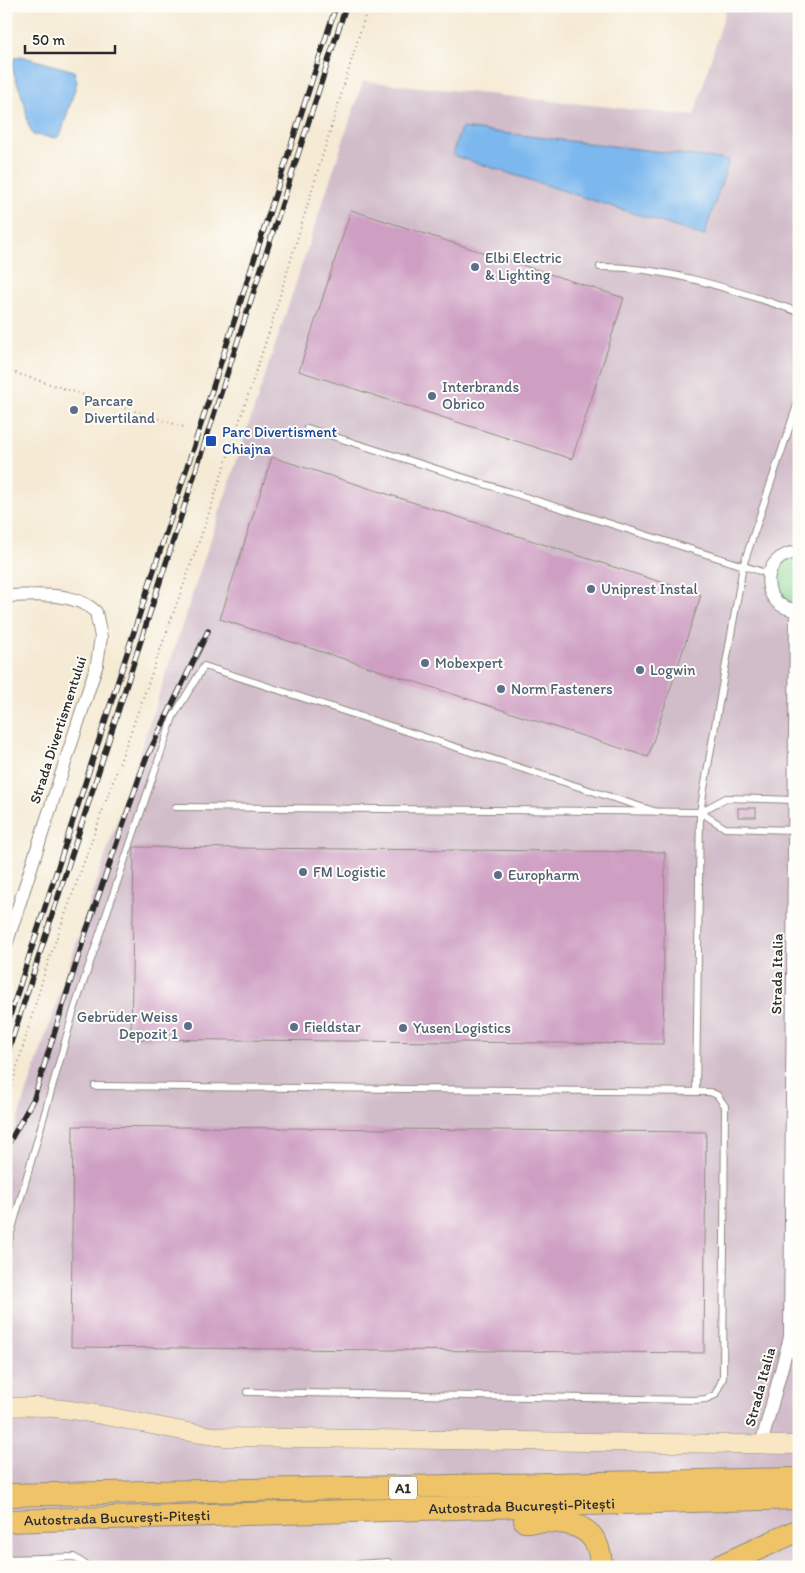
<svg xmlns="http://www.w3.org/2000/svg" width="805" height="1573" font-family="Itim,sans-serif">
  <rect width="100%" height="100%" fill="#fdfcf7"/>
  <filter id="ink" filterUnits="userSpaceOnUse"><feTurbulence type="fractalNoise" baseFrequency=".02" numOctaves="2"/><feDisplacementMap in="SourceGraphic" scale="10" xChannelSelector="R" yChannelSelector="G"/><feConvolveMatrix kernelMatrix="1 2 1 2 8 2 1 2 1" color-interpolation-filters="sRGB"/></filter>
  <filter id="wash" filterUnits="userSpaceOnUse"><feTurbulence type="fractalNoise" baseFrequency=".0096" numOctaves="4" result="noise"/><feDisplacementMap in="SourceGraphic" scale="20" xChannelSelector="R" yChannelSelector="G"/><feGaussianBlur stdDeviation="1.12" result="paint"/><feColorMatrix in="noise" values="0 0 0 0 0 0 0 0 0 0 0 0 0 0 0 0 0 1.4 0 .05"/><feComposite in="paint" operator="in"/></filter>
  <g filter="url(#wash)">
    <rect width="100%" height="100%" fill="#f5ead4"/>
    <path fill="#d1bdca" d="M 727,6 L 799,6 L 799,1567 L 6,1567 L 6,1155 L 363,81 L 694,116 Z"/>
    <path fill="#89d796" stroke="#5a8160" d="M 799,552 L 799,610 L 780,605 L 769,574 Z"/>
    <g fill="#7bb8ee" stroke="#53728c">
      <path d="M 21,56 L 74,71 L 77,82 L 61,134 L 57,138 L 33,135 L 28,124 L 25,105 L 11,65 L 16,57 Z"/>
      <path d="M 461,128 L 729,160 L 704,236 L 452,155 Z"/>
    </g>
    <g id="blocks">
      <g fill="#ce9ec3">
        <path d="M 351,210 L 624,298 L 572,459 L 299,371 Z"/>
        <path d="M 272,457 L 701,595 L 648,757 L 220,619 Z"/>
        <rect x="738" y="808" width="18" height="9"/>
        <path d="M 134,847 L 665,852 L 663,1044 L 131,1039 Z"/>
        <path d="M 73,1126 L 706,1132 L 704,1353 L 71,1347 Z"/>
      </g>
    </g>
  </g>
  <g filter="url(#ink)">
    <use href="#blocks" fill-opacity="0" stroke="#908a80" stroke-width="1"/>
    <g fill="none" stroke-linecap="round" stroke-linejoin="round">
      <defs>
        <g id="lane">
          <path d="M 600,267 C 669,267 734,290 799,312"/>
          <path d="M 307,428 L 769,574"/>
          <path d="M 176,807 L 700,812 L 725,828 L 795,830"/>
          <path d="M 700,812 L 726,798 L 795,800"/>
          <path d="M 95,1086 L 710,1092 L 717,1095 L 725,1106 L 723,1378 L 715,1395 L 706,1399 L 695,1400 L 247,1392"/>
          <path d="M 696,1092 L 700,812 L 743,566 L 799,399"/>
          <path d="M 6,1250 L 74,1010 L 173,717 L 204,666 L 657,812"/>
          <path d="M 6,1559 L 74,1557 L 89,1567"/>
          <path d="M 312,1567 L 388,1562"/>
        </g>
        <g id="street">
          <path d="M 799,552 C 757,554 759,610 799,610"/>
          <path d="M 6,596 C 35,595 74,591 96,612 L 101,637 L 97,664 L 6,945"/>
          <path d="M 790,1337 L 799,1360"/>
          <path d="M 761,1445 L 790,1337 L 796,610"/>
        </g>
        <path id="secondary" d="M 6,1407 C 77,1402 152,1430 224,1437 L 799,1445"/>
        <g id="highway">
          <path d="M 6,1495 L 799,1479"/>
          <path id="s1" d="M 6,1521 L 799,1498"/>
          <path d="M 525,1521 C 562,1521 600,1519 601,1567"/>
          <path d="M 718,1567 L 799,1530"/>
        </g>
      </defs>
      <use href="#lane" stroke="#908a80" stroke-width="8"/>
      <use href="#street" stroke="#908a80" stroke-width="14"/>
      <use href="#secondary" stroke="#908a80" stroke-width="19"/>
      <use href="#highway" stroke="#908a80" stroke-width="24"/>
      <g stroke="#908a80" stroke-width="2" stroke-dasharray="1 4" stroke-linecap="butt">
        <path d="M 6,370 L 187,428"/>
        <path d="M 6,1105 L 46,968 L 205,525 L 268,335 L 368,6"/>
      </g>
      <use href="#lane" stroke="#fff" stroke-width="6"/>
      <use href="#street" stroke="#fff" stroke-width="12"/>
      <use href="#secondary" stroke="#f9e7c3" stroke-width="18"/>
      <use href="#highway" stroke="#efc469" stroke-width="22"/>
      <defs>
        <g id="rail">
          <path d="M 6,1028 L 336,6"/>
          <path d="M 6,1058 L 346,6"/>
          <path d="M 6,1148 L 34,1098 L 86,932 L 145,761 L 208,631"/>
        </g>
      </defs>
      <use href="#rail" stroke="#2b2b2b" stroke-width="5.5"/>
      <use href="#rail" stroke="#fdfcf7" stroke-width="4" stroke-dasharray="11" stroke-linecap="butt"/>
    </g>
  </g>
  <g fill="#5c6f8a" stroke="#fdfcf7" stroke-width="2">
    <circle cx="475" cy="267" r="5"/>
    <circle cx="432" cy="396" r="5"/>
    <circle cx="74" cy="410" r="5"/>
    <circle cx="591" cy="589" r="5"/>
    <circle cx="425" cy="663" r="5"/>
    <circle cx="640" cy="670" r="5"/>
    <circle cx="501" cy="689" r="5"/>
    <circle cx="303" cy="872" r="5"/>
    <circle cx="498" cy="875" r="5"/>
    <circle cx="188" cy="1026" r="5"/>
    <circle cx="294" cy="1027" r="5"/>
    <circle cx="403" cy="1028" r="5"/>
  </g>
  <rect fill="#1a4fb4" stroke="#fdfcf7" stroke-width="2" x="205" y="435" width="12" height="12" rx="2.5"/>
  <g text-anchor="middle" dominant-baseline="central" stroke-width="4" stroke-linejoin="round" paint-order="stroke">
    <rect fill="#fdfcf7" stroke="#6a6a68" stroke-width="1" x="389" y="1476.5" width="28" height="23" rx="4"/>
    <g font-size="14" font-weight="bold" fill="#2b2b2b">
      <text x="403" y="1488">A1</text>
    </g>
    <g font-size="15" fill="#4e5e75" stroke="#fdfcf7" text-anchor="start">
      <text x="485" y="258">Elbi Electric<tspan x="485" dy="17">&amp; Lighting</tspan></text>
      <text x="442" y="387">Interbrands<tspan x="442" dy="17">Obrico</tspan></text>
      <text x="84" y="401">Parcare<tspan x="84" dy="17">Divertiland</tspan></text>
      <text x="601" y="589">Uniprest Instal</text>
      <text x="435" y="663">Mobexpert</text>
      <text x="650" y="670">Logwin</text>
      <text x="511" y="689">Norm Fasteners</text>
      <text x="313" y="872">FM Logistic</text>
      <text x="508" y="875">Europharm</text>
      <text x="178" y="1017" text-anchor="end">Gebrüder Weiss<tspan x="178" dy="17">Depozit 1</tspan></text>
      <text x="304" y="1027">Fieldstar</text>
      <text x="413" y="1028">Yusen Logistics</text>
    </g>
    <g font-size="15" fill="#164399" stroke="#fdfcf7" text-anchor="start">
      <text x="222" y="432">Parc Divertisment<tspan x="222" dy="17">Chiajna</tspan></text>
    </g>
    <g font-size="15" fill="#2b2b2b" stroke="#fdfcf7">
      <text transform="translate(58 730) rotate(-72)">Strada Divertismentului</text>
      <text transform="translate(777 974) rotate(-89)">Strada Italia</text>
      <text transform="translate(760 1387) rotate(-75)">Strada Italia</text>
      <text stroke="none"><textPath href="#s1" startOffset="516">Autostrada București-Pitești</textPath></text>
      <text stroke="none"><textPath href="#s1" startOffset="111">Autostrada București-Pitești</textPath></text>
    </g>
  </g>
  <rect width="805" height="1573" fill="none" stroke="#fdfcf7" stroke-width="25"/>
  <path d="M25 45v8h90v-8" fill="none" stroke="#2b2b2b" stroke-width="2.5"/>
  <text x="32" y="45" font-size="15" fill="#2b2b2b" stroke="#fdfcf7" stroke-width="4" paint-order="stroke">50 m</text>
</svg>
